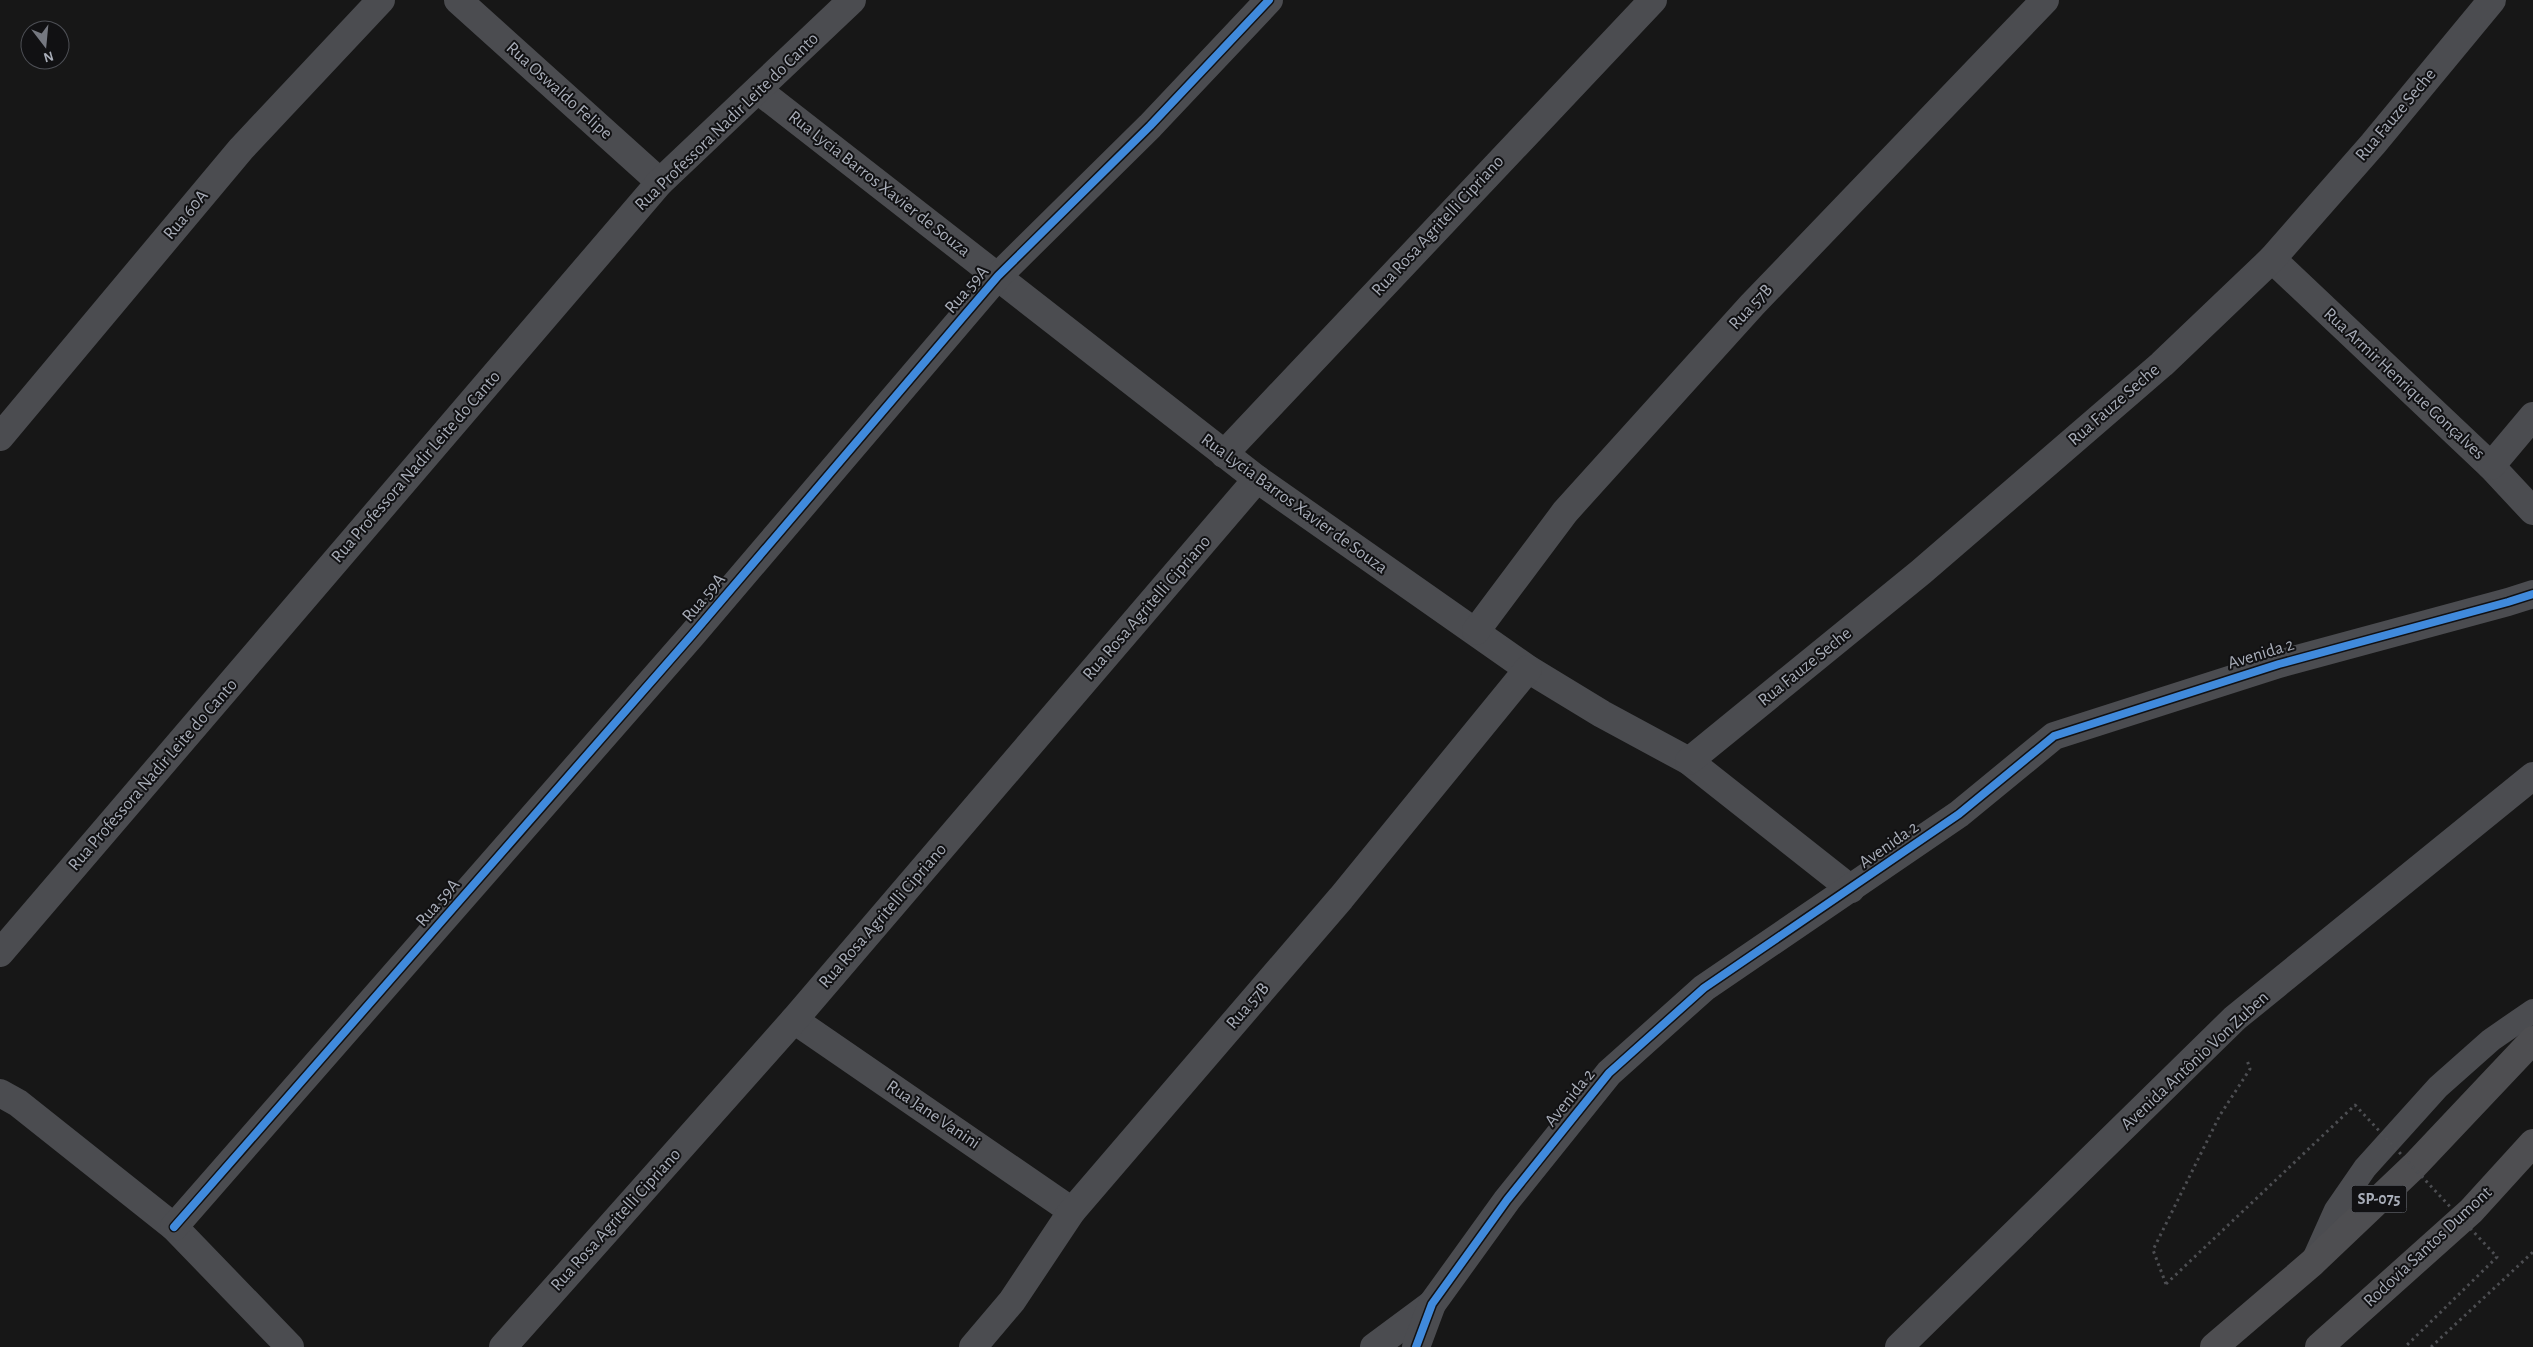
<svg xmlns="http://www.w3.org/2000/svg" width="2533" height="1347" font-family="'Alegreya Sans',sans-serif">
  <rect width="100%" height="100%" fill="#171717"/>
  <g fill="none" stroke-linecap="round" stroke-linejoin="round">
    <g stroke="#4d4e52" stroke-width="3" stroke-dasharray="2.5 4" stroke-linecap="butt">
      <path d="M 2166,1284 L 2153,1250 L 2220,1115 L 2250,1069 L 2247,1060"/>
      <path d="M 2431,1347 L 2533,1252"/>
    </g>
    <path stroke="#4b4c50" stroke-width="24" d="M 2314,1259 L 2336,1210 L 2365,1168 L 2438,1087 L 2491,1040 L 2533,1011"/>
    <g stroke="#4b4c50" stroke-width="28">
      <path d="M 458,0 L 660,182"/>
      <path d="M 758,90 L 1257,479 L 1528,669 L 1602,714 L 1689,761 L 1851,889"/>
      <path d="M 2272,259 L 2491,466 L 2533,511"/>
      <path d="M 0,437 L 241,149 L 381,0"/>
      <path d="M 1224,454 L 1653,0"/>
      <path d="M 2491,466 L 2533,416"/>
      <path d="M 1476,631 L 1565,512 L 1752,305 L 2045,0"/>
      <path d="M 1689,761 L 1921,572 L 2162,364 L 2272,259 L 2373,144 L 2492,0"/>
      <path d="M 0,953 L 660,182 L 852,0"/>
      <path d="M 794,1020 L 1072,1211"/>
      <path d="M 0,1093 L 18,1103 L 174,1227 L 290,1347"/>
      <path d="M 174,1227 L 692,635 L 998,276 L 1150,126 L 1269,0"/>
      <path d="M 503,1347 L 794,1020 L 1257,479"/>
      <path d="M 973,1347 L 1012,1301 L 1072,1211 L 1341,898 L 1528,669"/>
      <path d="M 1374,1347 L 1432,1304"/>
      <path d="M 1416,1347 L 1432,1304 L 1507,1200 L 1609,1073 L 1704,988 L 1959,814 L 2054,736 L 2279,664 L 2508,602 L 2533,594"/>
      <path d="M 1899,1347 L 2235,1018 L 2533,776"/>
    </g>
    <g stroke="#4e4e51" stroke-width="28">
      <path d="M 2214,1347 L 2312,1263 L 2414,1166 L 2533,1040"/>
      <path d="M 2319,1347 L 2471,1211 L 2533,1143"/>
    </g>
    <path stroke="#4d4e52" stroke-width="3" stroke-dasharray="2.5 4" stroke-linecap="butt" d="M 2166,1284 L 2355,1105 L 2497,1257 L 2405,1347"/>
    <defs>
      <g id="cycleway">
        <path d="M 174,1227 L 692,635 L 998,276 L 1150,126 L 1269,0"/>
        <path d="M 1416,1347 L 1432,1304 L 1507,1200 L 1609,1073 L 1704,988 L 1959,814 L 2054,736 L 2279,664 L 2508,602 L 2533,594"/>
      </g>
    </defs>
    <use href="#cycleway" stroke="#111113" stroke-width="11"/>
    <use href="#cycleway" stroke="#408adc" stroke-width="8"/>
  </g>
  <g text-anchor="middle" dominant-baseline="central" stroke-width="4" stroke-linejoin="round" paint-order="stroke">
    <rect fill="#111113" stroke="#7b7e86" stroke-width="1" x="2351.5" y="1185.5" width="55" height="27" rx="4"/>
    <g font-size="16" font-weight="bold" fill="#a8adb8">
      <text x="2379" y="1199">SP-075</text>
    </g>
    <g font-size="18" fill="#a8adb8" stroke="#111113">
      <text transform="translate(559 91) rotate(42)">Rua Oswaldo Felipe</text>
      <text transform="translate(2396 115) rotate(-50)">Rua Fauze Seche</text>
      <text transform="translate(727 122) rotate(-44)">Rua Professora Nadir Leite do Canto</text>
      <text transform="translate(879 184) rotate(38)">Rua Lycia Barros Xavier de Souza</text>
      <text transform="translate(186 215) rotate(-50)">Rua 60A</text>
      <text transform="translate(1438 226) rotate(-47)">Rua Rosa Agritelli Cipriano</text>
      <text transform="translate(967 290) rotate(-49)">Rua 59A</text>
      <text transform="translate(1751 307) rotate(-47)">Rua 57B</text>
      <text transform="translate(2404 384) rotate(43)">Rua Armir Henrique Gonçalves</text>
      <text transform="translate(2114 405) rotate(-41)">Rua Fauze Seche</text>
      <text transform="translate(416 467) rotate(-49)">Rua Professora Nadir Leite do Canto</text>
      <text transform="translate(1294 504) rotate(36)">Rua Lycia Barros Xavier de Souza</text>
      <text transform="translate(704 598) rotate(-50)">Rua 59A</text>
      <text transform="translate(1147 608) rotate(-49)">Rua Rosa Agritelli Cipriano</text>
      <text transform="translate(2261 654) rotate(-17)">Avenida 2</text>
      <text transform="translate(1805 667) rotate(-39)">Rua Fauze Seche</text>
      <text transform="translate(153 775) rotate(-49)">Rua Professora Nadir Leite do Canto</text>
      <text transform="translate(1889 845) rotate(-35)">Avenida 2</text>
      <text transform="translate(438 903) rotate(-49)">Rua 59A</text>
      <text transform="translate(883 916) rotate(-49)">Rua Rosa Agritelli Cipriano</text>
      <text transform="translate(1248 1006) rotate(-49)">Rua 57B</text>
      <text transform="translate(2195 1061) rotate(-43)">Avenida Antônio Von Zuben</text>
      <text transform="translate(1570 1098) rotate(-51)">Avenida 2</text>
      <text transform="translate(933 1115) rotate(34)">Rua Jane Vanini</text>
      <text transform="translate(616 1220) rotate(-48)">Rua Rosa Agritelli Cipriano</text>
      <text transform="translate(2428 1247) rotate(-43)">Rodovia Santos Dumont</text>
    </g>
  </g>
  <g transform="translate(45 45) rotate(164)"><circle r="24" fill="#111113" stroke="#4d4f55"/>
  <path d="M0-4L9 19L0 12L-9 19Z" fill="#757880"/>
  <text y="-8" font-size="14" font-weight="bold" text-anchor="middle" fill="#a8adb8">N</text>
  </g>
</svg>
